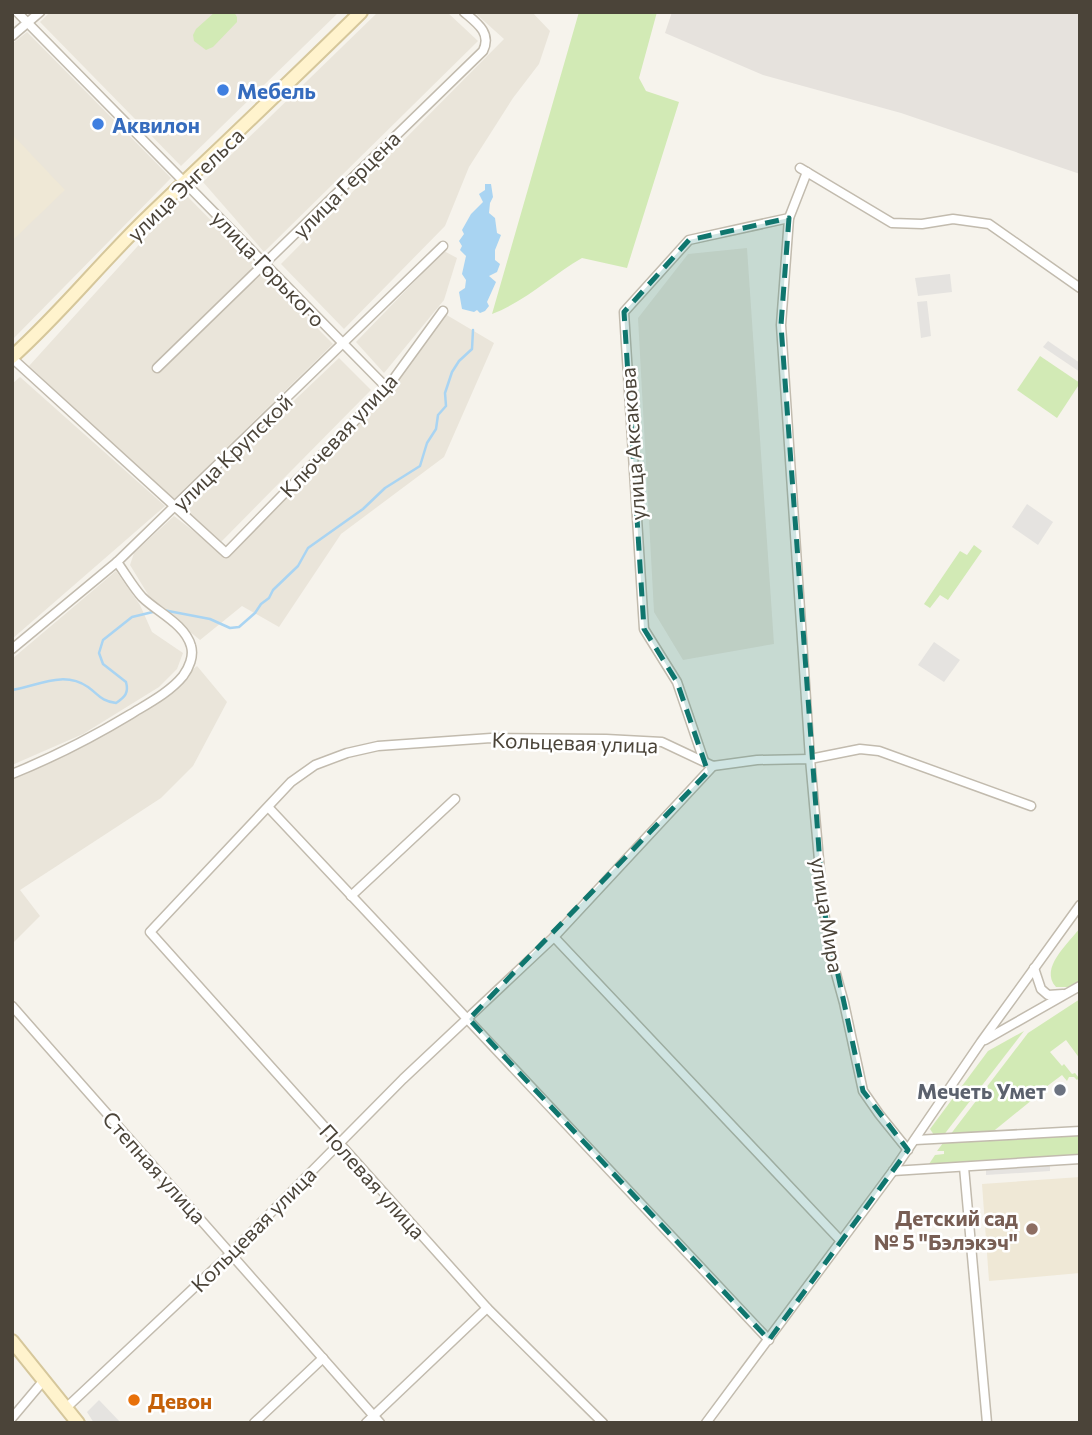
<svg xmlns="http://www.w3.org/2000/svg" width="1092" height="1435" font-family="Commissioner,sans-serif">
  <rect width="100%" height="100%" fill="#f6f3ec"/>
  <g fill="#eae5da">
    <path d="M 50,12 L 339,12 L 181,166 L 40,22 Z"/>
    <path d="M 378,12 L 447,12 L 478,41 L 264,252 L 203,182 Z"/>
    <path d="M 474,12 L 532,12 L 550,31 L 539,64 L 513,98 L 469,167 L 445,226 L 344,329 L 281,264 L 504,39 Z"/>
    <path d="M 27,32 L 171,178 L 12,340 L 12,44 Z"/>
    <path d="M 185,194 L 333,344 L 173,500 L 29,366 Z"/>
    <path d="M 747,248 L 774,644 L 683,660 L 654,612 L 638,318 L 688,254 Z"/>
    <path d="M 444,251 L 457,258 L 444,300 L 384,373 L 356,342 Z"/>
    <path d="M 445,314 L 494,343 L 444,457 L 341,534 L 279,627 L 242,606 L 200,640 L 152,601 L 130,565 L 134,553 L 174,516 L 227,557 L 387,392 Z"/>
    <path d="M 339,358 L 371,390 L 220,543 L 182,507 Z"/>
    <path d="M 20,377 L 165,506 L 12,639 L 12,384 Z"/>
    <path d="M 116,571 L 140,605 L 152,632 L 183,653 L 177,669 L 159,687 L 83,734 L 12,765 L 12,659 Z"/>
    <path d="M 197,666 L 227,702 L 193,766 L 161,798 L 20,890 L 40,916 L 12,944 L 12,778 L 65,753 L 145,710 Z"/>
  </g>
  <path fill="#e6e2dd" d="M 672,12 L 1080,12 L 1080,174 L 901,113 L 763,75 L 665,33 Z"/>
  <g fill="#efe8d6">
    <path d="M 12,134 L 65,190 L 12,241 Z"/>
    <path d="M 1080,1177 L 1080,1273 L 989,1281 L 982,1184 Z"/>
  </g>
  <g fill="#d2eab5">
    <path d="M 215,12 L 234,12 L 237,17 L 237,22 L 213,47 L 206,50 L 194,41 L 193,35 L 196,29 Z"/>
    <path d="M 579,12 L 657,12 L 639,78 L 646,91 L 679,102 L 627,268 L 582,258 C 551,276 526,301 492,314 Z"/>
    <path d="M 1040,356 L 1080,383 L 1057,418 L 1017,390 Z"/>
    <path d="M 974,545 L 982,551 L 948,600 L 940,595 L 930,608 L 924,604 L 960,551 L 967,555 Z"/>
    <path d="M 1080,928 L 1080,982 L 1070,987 L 1056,987 C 1039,968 1068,944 1080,928 Z"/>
    <path d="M 1080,999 L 1080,1059 L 1066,1040 L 1050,1052 L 1062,1066 L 1064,1064 L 1072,1074 L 1075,1073 L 1079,1078 L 1077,1080 L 1074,1077 L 1069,1077 L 1067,1081 L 1062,1075 L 1046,1087 L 1043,1085 L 1038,1088 L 1038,1095 L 990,1134 L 950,1135 L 1028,1033 Z"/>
    <path d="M 1024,1031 L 943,1136 L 934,1135 L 930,1129 L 988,1051 Z"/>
    <path d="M 1080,1134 L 1080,1156 L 927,1167 L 935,1155 L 944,1154 L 944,1151 L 937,1151 L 943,1143 Z"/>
  </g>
  <g fill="#e5e3e0">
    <path d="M 950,274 L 952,292 L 918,296 L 915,278 Z"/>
    <path d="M 927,301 L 931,336 L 921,338 L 917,302 Z"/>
    <path d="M 1048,341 L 1080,363 L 1080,372 L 1043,347 Z"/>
    <path d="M 1027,504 L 1053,522 L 1038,545 L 1012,527 Z"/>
    <path d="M 934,642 L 960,660 L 944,682 L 918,665 Z"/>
    <path d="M 1050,1164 L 1050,1171 L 986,1175 L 986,1168 Z"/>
    <path d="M 99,1400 L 121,1423 L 94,1423 L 87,1412 Z"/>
  </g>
  <path fill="#a9d4f2" d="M 485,184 L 491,184 L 493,197 L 490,203 L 489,213 L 495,218 L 497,233 L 501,235 L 495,250 L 495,260 L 500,264 L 497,272 L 489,276 L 496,282 L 487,302 L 489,306 L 485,311 L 480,313 L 477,310 L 474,312 L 462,309 L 459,292 L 465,288 L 466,280 L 462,274 L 466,256 L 460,250 L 462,246 L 459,241 L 464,234 L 462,230 L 471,214 L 483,202 L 479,194 L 485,190 Z"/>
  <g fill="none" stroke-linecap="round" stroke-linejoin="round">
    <g stroke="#a9d4f2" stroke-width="2.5">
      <path d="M 163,610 L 210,619 L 230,628 L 239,627 L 255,613 L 261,604 L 269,598 L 273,590 L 298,566 L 308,548 L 363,509 L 385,488 L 420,466 L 427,443 L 436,429 L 438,415 L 446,406 L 445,393 L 452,372 L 459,361 L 472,349 L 473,330"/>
      <path d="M 12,690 C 38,686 63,670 88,687 C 99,695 101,701 116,703 C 125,697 129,693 126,682 L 103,664 L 99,653 L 103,640 L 132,617 L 157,611"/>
    </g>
    <defs>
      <g id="street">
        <path d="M 17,12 L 387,388"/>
        <path d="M 12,36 L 40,12"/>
        <path d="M 800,168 L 892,223 L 922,224 L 953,219 L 989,224 L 1080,288"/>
        <path d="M 807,172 L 789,218 L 781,325 L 810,759 L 860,749 L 879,751 L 1031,806"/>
        <path d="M 12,358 L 226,553 L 387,388 L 443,311"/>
        <path d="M 157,368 L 483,51 C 492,33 477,23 464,12"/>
        <path d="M 12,649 L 117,562 L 443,246"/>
        <path d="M 704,761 L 677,682 L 644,629 L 624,312 L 689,240 L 789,218"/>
        <path d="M 713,766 L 757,760 L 810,759 L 823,905 L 830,952 L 844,1003 L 863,1091 L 879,1114 L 908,1150"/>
        <path d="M 12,774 C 54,757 93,737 131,714 C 149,703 170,692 183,676 C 189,668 194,656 191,646 C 185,624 157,612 142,597 C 133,587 125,573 117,562"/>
        <path d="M 269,808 L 769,1340"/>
        <path d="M 351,896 L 455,799"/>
        <path d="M 554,937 L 840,1240"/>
        <path d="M 1034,968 L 1041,989 L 1048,995 L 1063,994"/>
        <path d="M 12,1006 L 380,1423"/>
        <path d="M 985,1040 L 1080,986"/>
        <path d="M 915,1140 L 1080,1131"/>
        <path d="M 964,1167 L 987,1423"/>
        <path d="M 893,1171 L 1080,1159"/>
        <path d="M 66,1408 L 231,1253 L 403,1079 L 554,937 L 713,766"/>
        <path d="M 12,1418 L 44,1380"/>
        <path d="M 254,1423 L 323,1358"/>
        <path d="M 366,1423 L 487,1308"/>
        <path d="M 603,1423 L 487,1308 L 150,932 L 291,782 L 315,765 L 347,753 L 378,746 L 491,738 L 606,739 L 662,742 L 713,766"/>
        <path d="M 706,1423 L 893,1171 L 981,1042 L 1080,905"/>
      </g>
      <g id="secondary">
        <path d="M 12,357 C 61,313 102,261 149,216 C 220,148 291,81 361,12"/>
        <path d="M 12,1341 L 78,1423"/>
      </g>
    </defs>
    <use href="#street" stroke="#c2bbae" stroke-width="11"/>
    <use href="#secondary" stroke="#d6c79b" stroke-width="16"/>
    <use href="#street" stroke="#fff" stroke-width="8"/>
    <use href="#secondary" stroke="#fff3cd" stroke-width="12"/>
  </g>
  <path fill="#0f766e" fill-opacity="0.2" stroke="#0f766e" stroke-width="5" stroke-dasharray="14 9" stroke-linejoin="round" d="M 789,218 L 781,325 L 823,905 L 863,1091 L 908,1150 L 769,1340 L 469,1019 L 708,772 L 677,682 L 644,629 L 624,312 L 689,240 Z"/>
  <g fill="#3f7fe0" stroke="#fff" stroke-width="2.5">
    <circle cx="223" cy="90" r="7"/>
    <circle cx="98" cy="124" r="7"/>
  </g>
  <circle fill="#6b7280" stroke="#fff" stroke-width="2.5" cx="1060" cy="1090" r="7"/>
  <circle fill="#8d6e63" stroke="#fff" stroke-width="2.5" cx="1032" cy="1229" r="7"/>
  <circle fill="#e8710a" stroke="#fff" stroke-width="2.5" cx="134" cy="1400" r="7"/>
  <g text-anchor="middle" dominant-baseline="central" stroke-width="5" stroke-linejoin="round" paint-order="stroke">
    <g font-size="21" font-weight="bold" fill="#366cbe" stroke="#fff" text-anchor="start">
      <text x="237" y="90">Мебель</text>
      <text x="112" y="124">Аквилон</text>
    </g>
    <g font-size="21" fill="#4b4439" stroke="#fff">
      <text transform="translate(185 184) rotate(-44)">улица Энгельса</text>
      <text transform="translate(346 184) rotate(-45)">улица Герцена</text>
      <text transform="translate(269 268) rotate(46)">улица Горького</text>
      <text transform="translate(338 435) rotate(-47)">Ключевая улица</text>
      <text transform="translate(632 444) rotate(-94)">улица Аксакова</text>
      <text transform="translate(232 452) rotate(-44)">улица Крупской</text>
      <text transform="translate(575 742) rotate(2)">Кольцевая улица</text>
      <text transform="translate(828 915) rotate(81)">улица Мира</text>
      <text transform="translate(155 1167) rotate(48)">Степная улица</text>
      <text transform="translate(373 1181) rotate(48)">Полевая улица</text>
      <text transform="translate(253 1229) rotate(-45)">Кольцевая улица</text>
    </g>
    <g font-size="21" font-weight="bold" fill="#5b616d" stroke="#fff" text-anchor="end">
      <text x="1046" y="1090">Мечеть Умет</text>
    </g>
    <g font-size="21" font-weight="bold" fill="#785e54" stroke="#fff" text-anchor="end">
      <text x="1018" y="1217">Детский сад<tspan x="1018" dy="24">№ 5 "Бэлэкэч"</tspan></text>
    </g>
    <g font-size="21" font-weight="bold" fill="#c56008" stroke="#fff" text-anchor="start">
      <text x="148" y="1400">Девон</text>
    </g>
  </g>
  <rect width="1092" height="1435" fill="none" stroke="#4b4439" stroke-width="28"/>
</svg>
